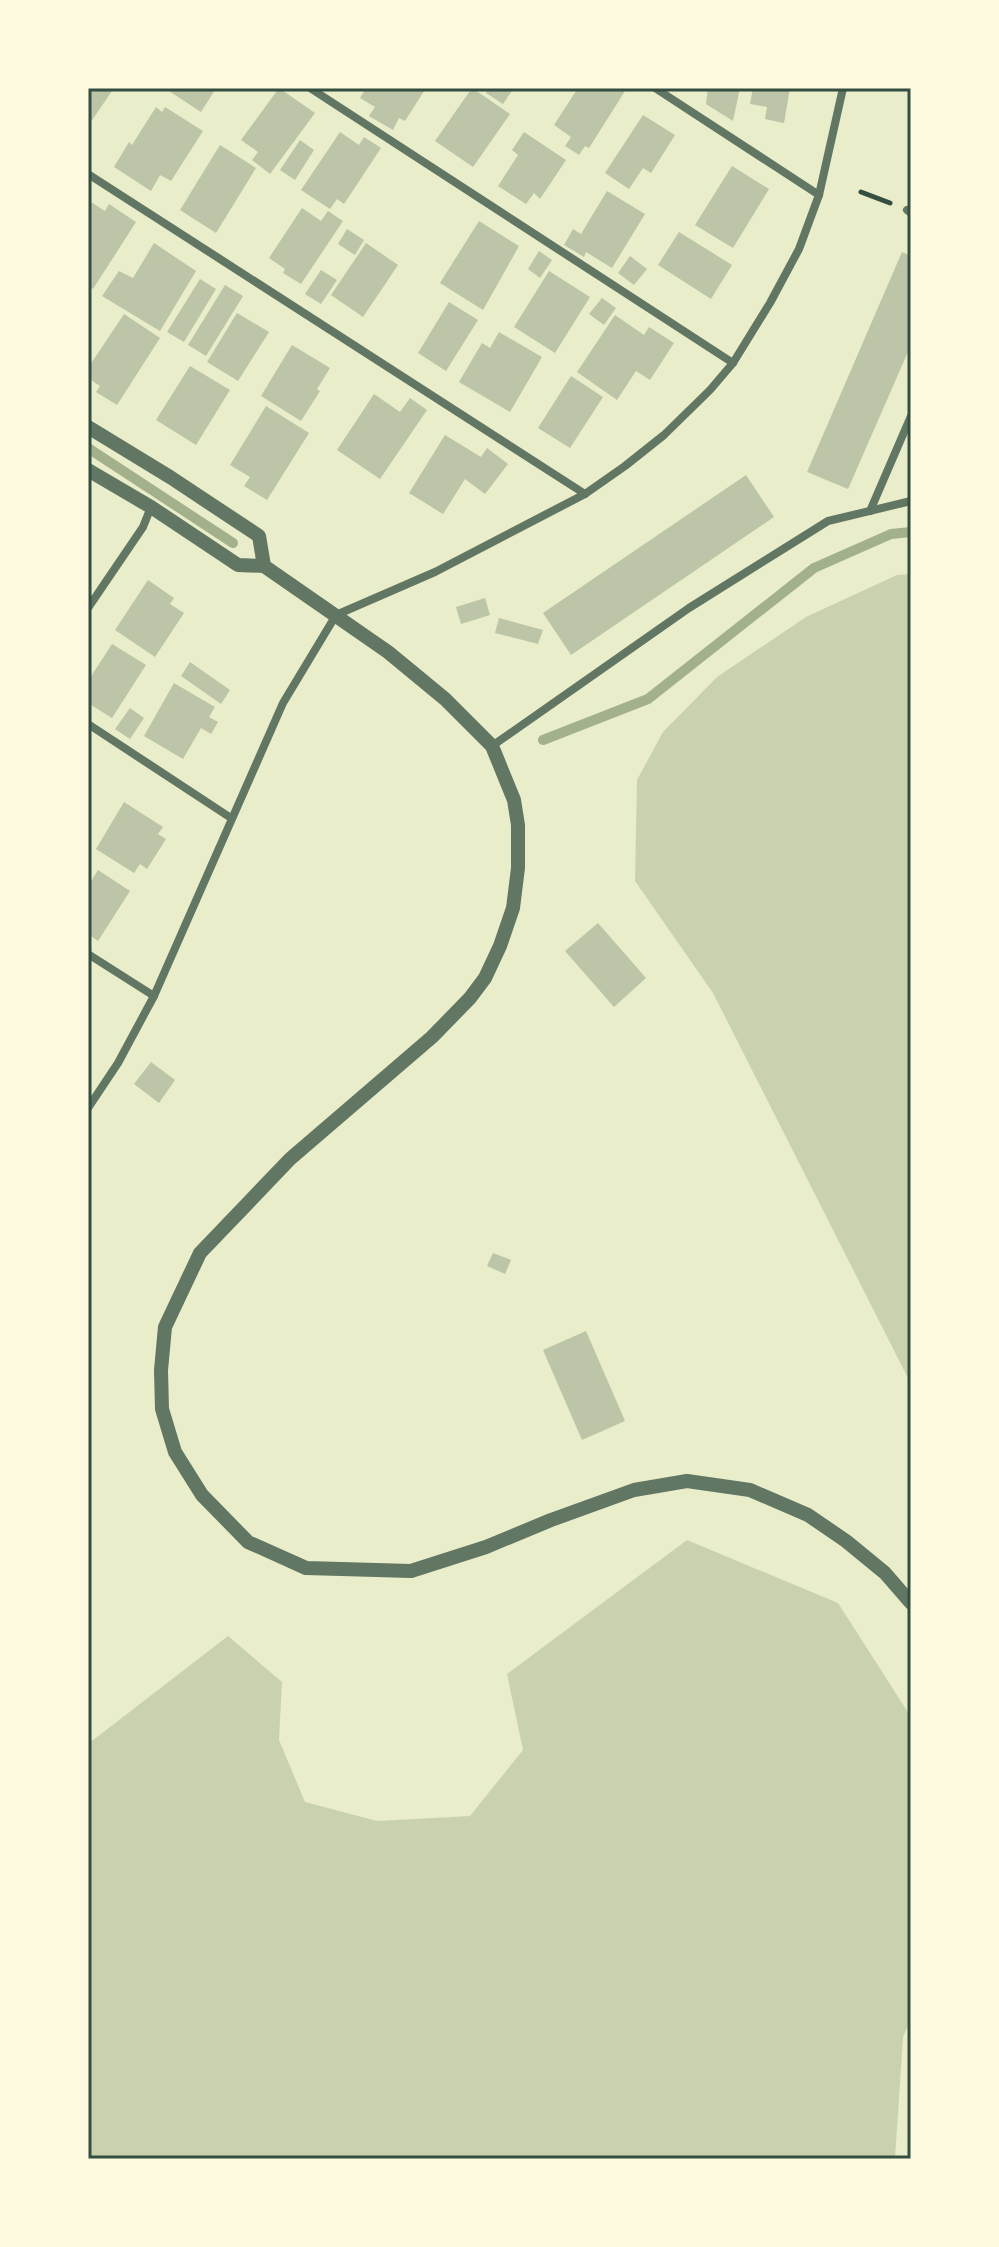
<svg xmlns="http://www.w3.org/2000/svg" width="999" height="2247" font-family="Manrope,sans-serif">
  <rect width="100%" height="100%" fill="#e9edc9"/>
  <g fill="#cad2ad">
    <path d="M 911,574 L 911,1380 L 910,1382 L 713,993 L 635,881 L 637,780 L 663,732 L 717,677 L 806,617 L 897,575 Z"/>
    <path d="M 687,1540 L 838,1603 L 911,1717 L 911,2019 L 903,2037 L 895,2159 L 88,2159 L 88,1744 L 228,1636 L 282,1682 L 279,1740 L 305,1802 L 377,1821 L 470,1816 L 523,1750 L 507,1674 Z"/>
  </g>
  <g fill="none" stroke-linecap="round" stroke-linejoin="round">
    <g stroke="#a3b18a" stroke-width="10">
      <path d="M 88,448 L 233,543"/>
      <path d="M 543,740 L 648,699 L 814,568 L 891,534 L 911,532"/>
    </g>
  </g>
  <g fill="#bcc5a7">
    <path d="M 88,88 L 114,88 L 88,126 Z"/>
    <path d="M 171,88 L 216,88 L 201,112 L 169,91 Z"/>
    <path d="M 279,88 L 315,113 L 270,174 L 252,160 L 258,152 L 241,140 Z"/>
    <path d="M 366,88 L 426,88 L 405,121 L 399,118 L 393,130 L 369,116 L 375,107 L 360,98 Z"/>
    <path d="M 472,88 L 510,114 L 473,167 L 435,141 Z"/>
    <path d="M 489,88 L 514,88 L 503,104 L 486,93 Z"/>
    <path d="M 578,88 L 620,88 L 625,91 L 589,148 L 585,146 L 579,155 L 565,146 L 571,137 L 554,125 Z"/>
    <path d="M 708,88 L 740,88 L 733,121 L 706,104 Z"/>
    <path d="M 753,88 L 790,88 L 784,123 L 765,119 L 767,107 L 750,104 Z"/>
    <path d="M 156,107 L 162,112 L 165,107 L 203,131 L 171,181 L 160,175 L 151,191 L 114,167 L 129,142 L 132,145 Z"/>
    <path d="M 643,115 L 675,135 L 651,173 L 643,168 L 629,189 L 605,173 Z"/>
    <path d="M 340,132 L 359,145 L 364,137 L 381,148 L 344,204 L 337,199 L 330,209 L 301,190 Z"/>
    <path d="M 524,132 L 566,160 L 540,199 L 534,193 L 526,204 L 498,186 L 518,155 L 512,150 Z"/>
    <path d="M 300,140 L 314,150 L 295,180 L 280,170 Z"/>
    <path d="M 220,145 L 256,168 L 216,233 L 180,210 Z"/>
    <path d="M 732,166 L 769,189 L 733,248 L 695,225 Z"/>
    <path d="M 607,191 L 645,214 L 612,268 L 586,252 L 584,257 L 564,245 L 573,229 L 581,234 Z"/>
    <path d="M 88,200 L 105,211 L 109,204 L 136,222 L 93,289 L 88,286 Z"/>
    <path d="M 302,208 L 321,221 L 328,211 L 343,221 L 301,284 L 283,273 L 285,269 L 269,258 Z"/>
    <path d="M 479,221 L 519,246 L 483,310 L 440,283 Z"/>
    <path d="M 347,229 L 364,240 L 355,255 L 338,244 Z"/>
    <path d="M 679,232 L 732,265 L 711,299 L 658,265 Z"/>
    <path d="M 154,243 L 196,271 L 160,331 L 102,296 L 119,271 L 133,278 Z"/>
    <path d="M 366,243 L 398,265 L 363,317 L 331,295 Z"/>
    <path d="M 539,251 L 552,260 L 540,278 L 528,269 Z"/>
    <path d="M 902,252 L 911,256 L 911,345 L 848,489 L 807,472 Z"/>
    <path d="M 630,256 L 647,269 L 634,285 L 618,273 Z"/>
    <path d="M 321,270 L 337,280 L 321,304 L 305,294 Z"/>
    <path d="M 549,271 L 590,297 L 555,353 L 514,327 Z"/>
    <path d="M 200,279 L 216,289 L 184,342 L 167,332 Z"/>
    <path d="M 225,285 L 243,296 L 206,356 L 188,345 Z"/>
    <path d="M 602,298 L 616,308 L 604,325 L 589,314 Z"/>
    <path d="M 449,302 L 478,320 L 446,371 L 418,353 Z"/>
    <path d="M 237,313 L 269,332 L 238,381 L 207,362 Z"/>
    <path d="M 124,314 L 160,338 L 117,405 L 96,392 L 100,386 L 88,378 L 88,368 Z"/>
    <path d="M 615,315 L 644,335 L 649,327 L 674,343 L 650,380 L 636,371 L 617,400 L 577,372 Z"/>
    <path d="M 499,332 L 542,357 L 510,412 L 459,382 L 482,343 L 490,348 Z"/>
    <path d="M 292,345 L 330,368 L 317,389 L 320,391 L 301,421 L 261,396 Z"/>
    <path d="M 190,366 L 230,390 L 196,445 L 156,420 Z"/>
    <path d="M 571,376 L 603,397 L 570,448 L 538,428 Z"/>
    <path d="M 374,394 L 400,412 L 410,398 L 427,410 L 380,479 L 337,450 Z"/>
    <path d="M 266,406 L 309,433 L 267,500 L 244,486 L 250,477 L 230,465 Z"/>
    <path d="M 445,435 L 481,457 L 487,448 L 508,464 L 485,494 L 465,479 L 443,514 L 409,493 Z"/>
    <path d="M 746,475 L 774,517 L 571,655 L 543,613 Z"/>
    <path d="M 148,580 L 174,598 L 170,604 L 184,613 L 155,657 L 115,630 Z"/>
    <path d="M 485,598 L 490,615 L 461,624 L 456,607 Z"/>
    <path d="M 499,618 L 543,630 L 538,644 L 495,633 Z"/>
    <path d="M 112,644 L 146,665 L 112,718 L 88,703 L 88,681 Z"/>
    <path d="M 190,662 L 230,690 L 221,704 L 181,676 Z"/>
    <path d="M 174,683 L 215,707 L 209,717 L 218,722 L 211,734 L 201,728 L 183,759 L 144,736 Z"/>
    <path d="M 130,708 L 144,718 L 130,739 L 115,729 Z"/>
    <path d="M 124,802 L 163,827 L 158,834 L 166,839 L 147,869 L 140,864 L 134,873 L 96,849 Z"/>
    <path d="M 98,870 L 130,891 L 98,941 L 88,934 L 88,886 Z"/>
    <path d="M 598,923 L 646,978 L 614,1007 L 565,951 Z"/>
    <path d="M 151,1062 L 175,1080 L 159,1103 L 134,1084 Z"/>
    <path d="M 493,1253 L 511,1260 L 505,1274 L 487,1266 Z"/>
    <path d="M 586,1331 L 625,1421 L 582,1440 L 543,1350 Z"/>
  </g>
  <g fill="none" stroke-linecap="round" stroke-linejoin="round">
    <path stroke="#344e41" stroke-width="5" d="M 861,192 L 890,203"/>
    <g stroke="#617663" stroke-width="8">
      <path d="M 310,88 L 733,363"/>
      <path d="M 655,88 L 819,195"/>
      <path d="M 88,174 L 585,494"/>
      <path d="M 907,210 L 911,213"/>
      <path d="M 870,511 L 911,416"/>
      <path d="M 88,608 L 143,527 L 151,507"/>
      <path d="M 88,724 L 231,818"/>
      <path d="M 492,746 L 689,608 L 828,521 L 911,501"/>
      <path d="M 88,954 L 154,996"/>
      <path d="M 88,1108 L 118,1063 L 154,996 L 283,703 L 336,615 L 435,572 L 585,494 L 625,466 L 664,435 L 710,390 L 733,363 L 770,303 L 799,249 L 819,195 L 843,88"/>
    </g>
    <g stroke="#617663" stroke-width="14">
      <path d="M 88,427 L 170,477 L 259,536 L 264,566"/>
      <path d="M 88,470 L 151,507 L 238,565 L 264,566 L 388,652 L 445,699 L 492,746 L 514,800 L 518,825 L 518,868 L 513,908 L 500,946 L 485,978 L 470,998 L 432,1037 L 290,1159 L 200,1253 L 165,1327 L 161,1370 L 162,1409 L 175,1452 L 202,1495 L 248,1542 L 306,1568 L 411,1571 L 486,1547 L 551,1520 L 634,1490 L 687,1481 L 750,1490 L 808,1515 L 846,1541 L 885,1573 L 911,1603"/>
    </g>
  </g>
  <rect width="999" height="2247" fill="none" stroke="#fefae0" stroke-width="180"/>
  <rect x="90" y="90" width="819" height="2067" fill="none" stroke="#344e41" stroke-width="3"/>
</svg>
